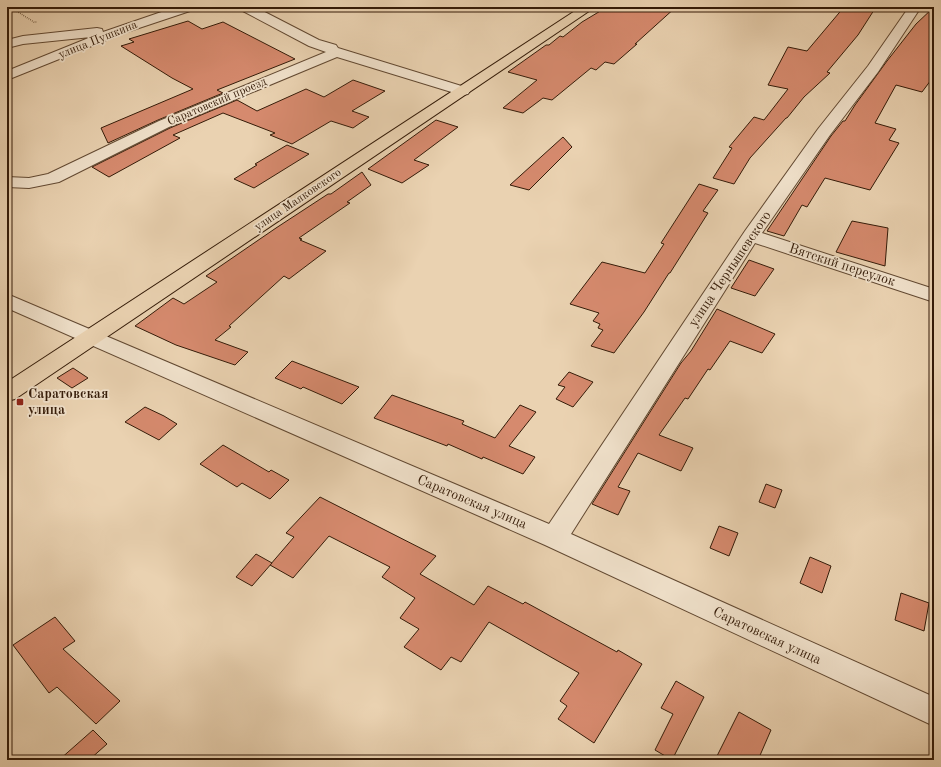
<svg xmlns="http://www.w3.org/2000/svg" width="941" height="767" font-family="'Old Standard TT',serif">
  <rect width="100%" height="100%" fill="#ead2b1"/>
  <filter id="stains"><feTurbulence type="fractalNoise" baseFrequency=".005" numOctaves="4"/><feColorMatrix values="0 0 0 0 .2 0 0 0 0 .09 0 0 0 0 .02 0 0 0 .5 -.17"/></filter>
  <radialGradient id="worn" r=".72"><stop offset=".6" stop-color="#630" stop-opacity="0"/><stop offset="1" stop-color="#630" stop-opacity=".3"/></radialGradient>
  <g fill="#d68a6e" stroke="#341b08">
    <path d="M 607,7 L 676,7 L 635,44 L 637,44 L 614,64 L 605,62 L 596,70 L 591,68 L 552,100 L 543,98 L 523,113 L 503,108 L 537,80 L 508,72 L 546,45 L 549,45 L 560,36 L 563,37 L 582,22 Z"/>
    <path d="M 844,7 L 876,7 L 858,35 L 827,72 L 830,73 L 804,97 L 787,118 L 786,118 L 750,158 L 734,184 L 713,178 L 732,148 L 729,147 L 754,117 L 764,120 L 788,89 L 768,85 L 788,47 L 807,51 Z"/>
    <path d="M 934,7 L 934,76 L 922,92 L 896,85 L 875,123 L 896,129 L 889,140 L 899,143 L 870,190 L 825,178 L 807,207 L 802,205 L 784,236 L 767,231 L 831,136 L 843,121 L 845,121 L 855,105 L 887,61 L 916,24 Z"/>
    <path d="M 188,21 L 202,29 L 223,22 L 295,59 L 217,90 L 223,93 L 158,120 L 108,143 L 101,128 L 193,89 L 172,78 L 121,46 L 134,42 L 129,39 Z"/>
    <path d="M 353,80 L 385,91 L 352,111 L 369,117 L 353,128 L 331,121 L 292,144 L 270,135 L 275,133 L 223,113 L 173,135 L 180,138 L 109,177 L 92,167 L 170,128 L 237,100 L 257,111 L 306,89 L 324,97 Z"/>
    <path d="M 436,120 L 458,127 L 414,160 L 429,165 L 402,183 L 368,169 Z"/>
    <path d="M 563,137 L 572,147 L 529,190 L 510,185 Z"/>
    <path d="M 287,145 L 309,154 L 254,188 L 234,179 L 257,165 L 255,164 Z"/>
    <path d="M 362,172 L 371,185 L 347,202 L 350,203 L 299,238 L 302,239 L 300,240 L 326,251 L 289,279 L 284,276 L 229,326 L 231,327 L 215,340 L 248,352 L 235,365 L 176,345 L 135,326 L 173,298 L 184,304 L 217,282 L 206,276 L 276,228 L 328,194 L 331,194 Z"/>
    <path d="M 699,184 L 718,190 L 703,211 L 708,213 L 670,273 L 669,273 L 644,312 L 614,353 L 591,346 L 603,330 L 598,328 L 600,324 L 593,321 L 599,313 L 570,304 L 602,262 L 645,273 L 664,244 L 661,243 Z"/>
    <path d="M 852,221 L 888,228 L 885,266 L 836,252 Z"/>
    <path d="M 749,260 L 774,269 L 755,296 L 731,288 Z"/>
    <path d="M 717,309 L 775,334 L 762,353 L 730,341 L 710,370 L 708,369 L 688,399 L 685,398 L 659,435 L 693,448 L 681,471 L 638,453 L 618,487 L 630,491 L 618,515 L 592,504 L 681,363 L 691,351 Z"/>
    <path d="M 292,361 L 359,387 L 342,404 L 303,387 L 301,389 L 275,378 Z"/>
    <path d="M 73,368 L 88,378 L 72,388 L 57,378 Z"/>
    <path d="M 569,372 L 593,382 L 573,407 L 556,399 L 565,387 L 558,385 Z"/>
    <path d="M 392,395 L 464,421 L 462,424 L 495,438 L 520,405 L 536,412 L 509,446 L 535,457 L 523,474 L 483,457 L 482,459 L 448,444 L 447,446 L 374,418 Z"/>
    <path d="M 145,407 L 164,416 L 177,424 L 159,440 L 125,422 Z"/>
    <path d="M 223,445 L 269,472 L 271,470 L 289,480 L 270,499 L 242,483 L 237,487 L 200,464 Z"/>
    <path d="M 766,484 L 782,490 L 775,508 L 759,502 Z"/>
    <path d="M 320,497 L 436,556 L 420,574 L 474,605 L 488,586 L 523,604 L 525,602 L 617,652 L 618,650 L 642,664 L 594,743 L 558,719 L 567,706 L 560,701 L 579,673 L 489,622 L 461,662 L 451,657 L 441,670 L 404,647 L 419,629 L 400,618 L 415,598 L 382,577 L 390,567 L 329,536 L 293,578 L 270,565 L 294,537 L 286,533 Z"/>
    <path d="M 719,526 L 738,533 L 729,556 L 710,548 Z"/>
    <path d="M 256,554 L 272,563 L 252,586 L 236,577 Z"/>
    <path d="M 810,557 L 831,566 L 822,593 L 800,583 Z"/>
    <path d="M 901,593 L 929,603 L 924,631 L 895,620 Z"/>
    <path d="M 55,617 L 75,641 L 63,649 L 120,701 L 96,724 L 57,687 L 49,693 L 13,645 Z"/>
    <path d="M 676,681 L 704,697 L 672,760 L 655,750 L 673,714 L 661,708 Z"/>
    <path d="M 739,712 L 771,730 L 758,760 L 715,760 Z"/>
    <path d="M 93,730 L 107,744 L 89,760 L 59,760 Z"/>
  </g>
  <g fill="none" stroke-linecap="round" stroke-linejoin="round">
    <defs>
      <g id="minor">
        <path d="M 176,7 L 195,7 L 193,10 L 124,33 L 7,80 L 7,71 L 91,37 L 23,44 L 7,48 L 7,40 L 23,36 L 97,28 L 102,29 L 103,32 Z"/>
        <path d="M 239,7 L 255,7 L 319,40 L 336,45 L 338,48 L 468,88 L 470,91 L 468,94 L 463,95 L 458,94 L 337,57 L 169,127 L 59,182 L 29,188 L 7,187 L 7,177 L 29,178 L 48,174 L 159,121 L 326,52 L 309,46 L 241,10 Z"/>
        <path d="M 909,7 L 921,7 L 878,72 L 830,135 L 762,233 L 934,289 L 934,302 L 755,243 L 571,534 L 934,697 L 934,726 L 545,545 L 7,308 L 7,294 L 549,524 L 745,231 L 818,129 L 868,66 Z"/>
      </g>
      <path id="major" d="M 581,7 L 595,7 L 15,399 L 7,401 L 7,382 Z"/>
    </defs>
    <use href="#minor" stroke="#624932" stroke-width="2"/>
    <use href="#major" stroke="#341b08" stroke-width="2"/>
    <path stroke="#341b08" stroke-width="1.5" stroke-dasharray="0.5 1.5" stroke-linecap="butt" d="M 10,7 L 34,22 L 37,22"/>
    <use href="#minor" fill="#f1e2cc" fill-rule="evenodd"/>
    <use href="#major" fill="#ead2b1" fill-rule="evenodd"/>
  </g>
  <rect fill="#8f2418" stroke="#f1e2cc" stroke-width="1.5" x="16" y="398" width="8" height="8" rx="2"/>
  <g text-anchor="middle" dominant-baseline="central" stroke-width="3.5" stroke-linejoin="round" paint-order="stroke">
    <g font-size="12" fill="#341b08" stroke="#f1e2cc">
      <text transform="translate(98 40) rotate(-22)">улица Пушкина</text>
      <text transform="translate(217 102) rotate(-23)">Саратовский проезд</text>
      <text transform="translate(298 200) rotate(-34)">улица Маяковского</text>
    </g>
    <g font-size="14" fill="#341b08" stroke="#f1e2cc">
      <text transform="translate(842 265) rotate(18)">Вятский переулок</text>
      <text transform="translate(730 269) rotate(-56)">улица Чернышевского</text>
      <text transform="translate(472 502) rotate(23)">Саратовская улица</text>
      <text transform="translate(767 636) rotate(25)">Саратовская улица</text>
    </g>
    <g font-size="14" font-weight="bold" fill="#341b08" stroke="#f1e2cc" text-anchor="start">
      <text x="28" y="394">Саратовская<tspan x="28" dy="16">улица</tspan></text>
    </g>
  </g>
  <rect width="941" height="767" fill="none" stroke="#ead2b1" stroke-width="24"/>
  <rect x="8" y="8" width="925" height="751" fill="none" stroke="#341b08" stroke-width="2"/>
  <rect x="12" y="12" width="917" height="743" fill="none" stroke="#341b08"/>
  <rect width="100%" height="100%" filter="url(#stains)"/>
  <rect width="100%" height="100%" fill="url(#worn)"/>
</svg>
